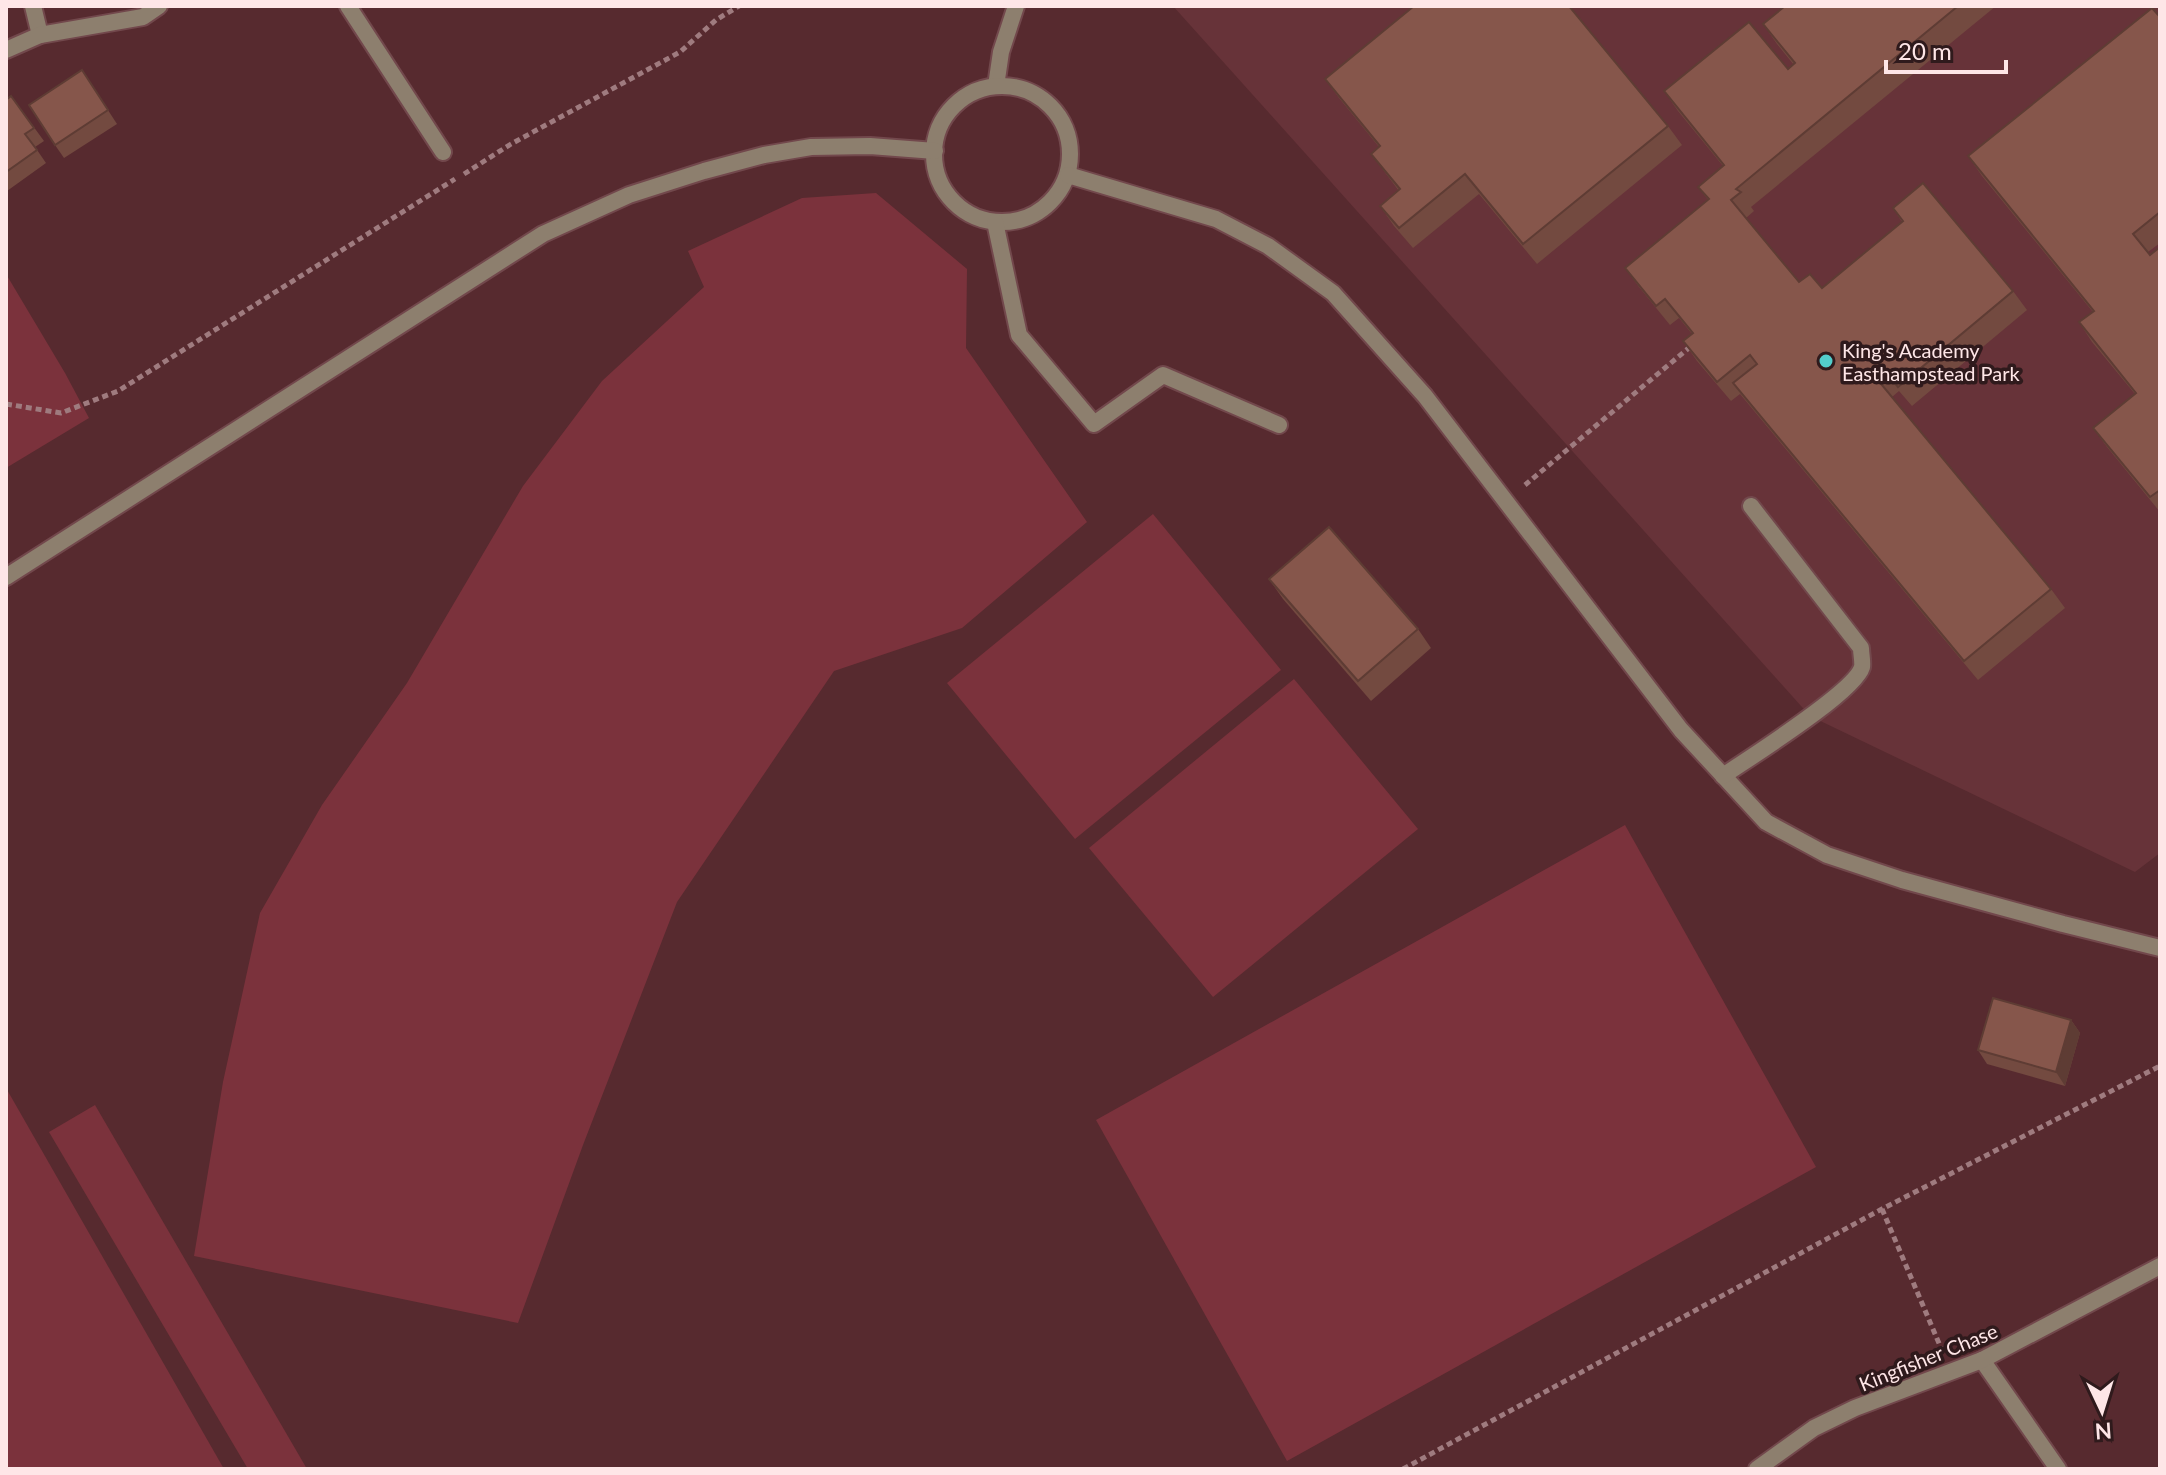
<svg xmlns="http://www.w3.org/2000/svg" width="2166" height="1475" font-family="Lato,sans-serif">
  <rect width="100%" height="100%" fill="#572a2f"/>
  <path fill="#673339" d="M 1173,6 L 2160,6 L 2160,853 L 2135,872 L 1810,716 Z"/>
  <g fill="#7b323c">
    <path d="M 876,193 L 967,269 L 966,348 L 1087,522 L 962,628 L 834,671 L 677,902 L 583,1145 L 518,1323 L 194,1256 L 223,1082 L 260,913 L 322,805 L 407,683 L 523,486 L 602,381 L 704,287 L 688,251 L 802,198 Z"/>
    <path d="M 6,274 L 65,373 L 89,418 L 6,468 Z"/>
    <path d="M 1153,514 L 1281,670 L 1075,839 L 947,683 Z"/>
    <path d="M 1294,679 L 1418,829 L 1213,997 L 1089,848 Z"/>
    <path d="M 1625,825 L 1816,1167 L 1287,1461 L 1096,1120 Z"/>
    <path d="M 6,1088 L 224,1469 L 6,1469 Z"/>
    <path d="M 95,1105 L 307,1469 L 248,1469 L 49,1132 Z"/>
  </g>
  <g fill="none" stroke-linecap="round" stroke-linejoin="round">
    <defs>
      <g id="service">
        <path d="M 996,86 L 1001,52 L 1016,6"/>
        <circle cx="1002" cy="154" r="68"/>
        <path d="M 1068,175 L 1216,219 L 1268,246 L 1333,293 L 1425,396 L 1681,730 L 1766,822 L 1827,855 L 1902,880 L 2063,924 L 2160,948"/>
        <path d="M 995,222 L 1019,335 L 1094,424 L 1163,375 L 1279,425"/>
        <path d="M 6,577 L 543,234 L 629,195 L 704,171 L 764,155 L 811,147 L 870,146 L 935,151"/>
        <path d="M 1723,776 C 1749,758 1855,692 1862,667 C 1863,662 1861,654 1861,648 L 1751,506"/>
      </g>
      <g id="minor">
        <path d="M 33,6 L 40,35"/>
        <path d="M 348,6 L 443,152"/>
        <path d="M 6,50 L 40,35 L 143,17 L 159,6"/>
        <path d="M 1982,1360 L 2058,1469"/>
        <path d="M 1757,1469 L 1814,1428 L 1855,1408 L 1982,1360 L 2160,1266"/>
      </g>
    </defs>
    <use href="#service" stroke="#72484c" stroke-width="20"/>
    <use href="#minor" stroke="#72484c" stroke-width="20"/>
    <g stroke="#9f7b7f" stroke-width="5" stroke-dasharray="6 4" stroke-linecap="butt">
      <path d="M 464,174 L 511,144 L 680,52 L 716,20 L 739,6"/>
      <path d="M 6,404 L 61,413 L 118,391 L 455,179"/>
      <path d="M 1525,485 L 1690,347"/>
      <path d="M 1882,1209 L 1941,1348"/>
      <path d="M 1403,1469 L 1882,1209 L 2160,1066"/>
    </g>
    <use href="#service" stroke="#8d7f6e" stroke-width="16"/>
    <use href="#minor" stroke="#8d7f6e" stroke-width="16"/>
  </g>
  <g fill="#734a40">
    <path d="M 1785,6 L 1996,6 L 1751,207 L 1754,211 L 1746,218 L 1799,282 L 1822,288 L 1902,222 L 1893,208 L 2013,291 L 2027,310 L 1912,406 L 1899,391 L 1892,397 L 2051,589 L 2065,608 L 1978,680 L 1740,394 L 1731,401 L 1697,361 L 1683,341 L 1692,334 L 1679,318 L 1670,325 L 1639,287 L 1625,268 L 1708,200 L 1698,187 L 1723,166 L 1678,111 L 1664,91 L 1788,69 L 1794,65 L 1777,44 L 1763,24 Z"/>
    <path d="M 2160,17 L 2160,243 L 2148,252 L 2150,255 L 2160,247 L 2160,512 L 2107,447 L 2093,428 L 2135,394 L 2092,342 L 2079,322 L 2093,312 L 1982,176 L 1968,156 Z"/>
    <path d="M 1325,79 L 1668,126 L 1682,145 L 1537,264 L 1479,194 L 1413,248 L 1394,226 L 1380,206 L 1399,191 L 1371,154 L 1379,147 L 1339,98 Z"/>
    <path d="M 91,84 L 117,124 L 64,158 L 55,145 Z"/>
    <path d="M 11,96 L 44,141 L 35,147 L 46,163 L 7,191 L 6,100 Z"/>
    <path d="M 1269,579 L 1418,629 L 1431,648 L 1371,701 L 1283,599 Z"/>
    <path d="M 2071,1020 L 2080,1033 L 2065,1086 L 1987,1064 L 1978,1050 Z"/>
  </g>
  <path fill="#5e3c34" d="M 2071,1020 L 2080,1033 L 2065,1086 L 2056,1072 Z"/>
  <g fill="#86564b" stroke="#5e3c34" stroke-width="2">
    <path d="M 1414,6 L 1569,6 L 1668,126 L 1523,244 L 1465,174 L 1399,228 L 1380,206 L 1400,189 L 1371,154 L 1380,146 L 1325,79 Z"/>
    <path d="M 1785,6 L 1958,6 L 1736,189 L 1741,192 L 1731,200 L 1799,282 L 1810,274 L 1822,288 L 1903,221 L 1893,208 L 1923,183 L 2013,291 L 1898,387 L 1885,371 L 1877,379 L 2051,589 L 1964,661 L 1733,383 L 1757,364 L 1750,355 L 1717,382 L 1683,341 L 1693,333 L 1665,299 L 1656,306 L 1625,268 L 1709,199 L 1698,187 L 1724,165 L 1664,91 L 1749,22 L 1788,69 L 1795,63 L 1763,24 Z"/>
    <path d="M 2152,8 L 2160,17 L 2160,212 L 2133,234 L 2150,255 L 2160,247 L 2160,490 L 2150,497 L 2093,428 L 2136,393 L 2079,322 L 2094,311 L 1968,156 Z"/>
    <path d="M 82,70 L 108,110 L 55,145 L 29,105 Z"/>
    <path d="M 11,96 L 34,128 L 25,134 L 37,150 L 6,172 L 6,100 Z"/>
    <path d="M 1329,527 L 1418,629 L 1358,681 L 1269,579 Z"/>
    <path d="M 1993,998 L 2071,1020 L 2056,1072 L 1978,1050 Z"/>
  </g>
  <circle fill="#53cdcb" stroke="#2f1a1c" stroke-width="3" cx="1826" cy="361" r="8"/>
  <g text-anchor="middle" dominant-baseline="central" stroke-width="7" stroke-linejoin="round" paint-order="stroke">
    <g font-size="20" fill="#fee6e7" stroke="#2f1a1c" text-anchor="start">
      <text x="1842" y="350">King's Academy<tspan x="1842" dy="23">Easthampstead Park</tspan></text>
    </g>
    <g font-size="20" fill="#fee6e7" stroke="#2f1a1c">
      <text transform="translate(1928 1357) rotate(-22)">Kingfisher Chase</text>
    </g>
  </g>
  <rect width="2166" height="1475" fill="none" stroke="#fee6e7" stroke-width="16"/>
  <g transform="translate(2102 1411) rotate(176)" stroke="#2f1a1c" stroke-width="6" paint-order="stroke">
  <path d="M0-6L14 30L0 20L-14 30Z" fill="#fee6e7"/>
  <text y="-12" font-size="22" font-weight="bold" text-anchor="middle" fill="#fee6e7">N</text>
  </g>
  <path d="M1886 60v12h120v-12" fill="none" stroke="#fee6e7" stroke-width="4"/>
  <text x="1898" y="60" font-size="24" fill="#fee6e7" stroke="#2f1a1c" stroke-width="6" paint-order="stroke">20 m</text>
</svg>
